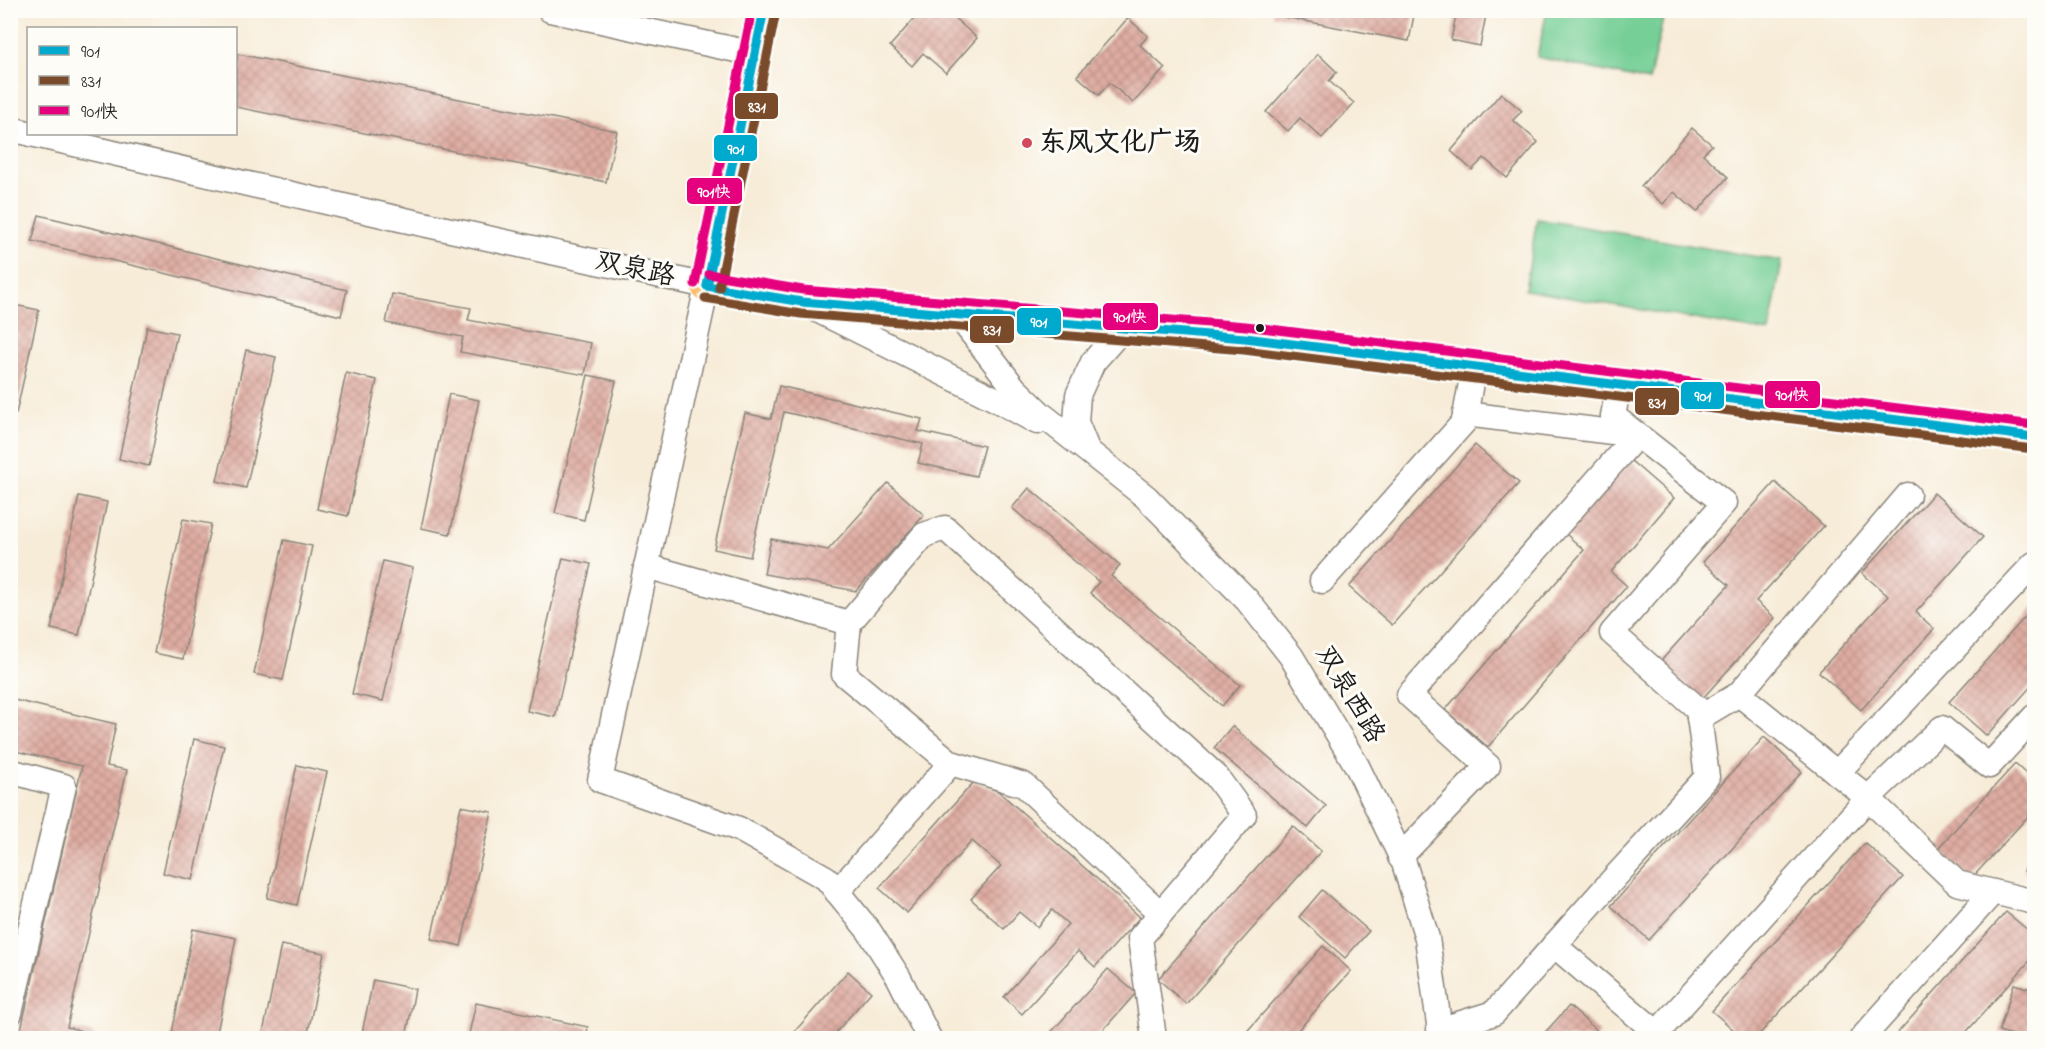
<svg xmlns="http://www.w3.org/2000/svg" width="2045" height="1049" font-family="'Indie Flower','LXGW WenKai TC',sans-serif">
  <defs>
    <pattern id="building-cross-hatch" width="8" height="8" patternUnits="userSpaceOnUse" patternTransform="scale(1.5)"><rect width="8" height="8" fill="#deaca1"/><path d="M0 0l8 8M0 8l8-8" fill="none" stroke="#be938a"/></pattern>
  </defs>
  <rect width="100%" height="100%" fill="#fdfcf7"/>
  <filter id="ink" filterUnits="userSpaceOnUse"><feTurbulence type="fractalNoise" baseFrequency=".0167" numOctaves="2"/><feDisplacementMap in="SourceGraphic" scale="12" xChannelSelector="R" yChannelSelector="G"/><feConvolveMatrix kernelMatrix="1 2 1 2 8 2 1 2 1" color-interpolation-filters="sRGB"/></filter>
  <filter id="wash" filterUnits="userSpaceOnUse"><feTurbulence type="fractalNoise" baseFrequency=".008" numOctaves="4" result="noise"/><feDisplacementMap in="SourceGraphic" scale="24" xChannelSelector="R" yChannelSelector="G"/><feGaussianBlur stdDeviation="1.35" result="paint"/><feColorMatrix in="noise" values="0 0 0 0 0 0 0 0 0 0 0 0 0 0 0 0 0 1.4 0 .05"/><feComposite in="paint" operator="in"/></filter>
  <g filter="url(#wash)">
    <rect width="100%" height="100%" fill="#f7ecd8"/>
    <g fill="#76cf96" stroke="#497659" stroke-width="1.5">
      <path d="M 1547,11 L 1623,11 L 1663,19 L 1649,81 L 1537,57 Z"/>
      <path d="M 1537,219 L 1782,261 L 1769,332 L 1525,290 Z"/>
    </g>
    <g id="blocks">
      <g fill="url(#building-cross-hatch)">
        <path d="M 922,10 L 957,10 L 952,16 L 977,38 L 946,73 L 923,53 L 912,66 L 890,46 Z"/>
        <path d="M 1273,10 L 1415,10 L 1409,41 L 1273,15 Z"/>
        <path d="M 1457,10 L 1487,10 L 1480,46 L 1451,40 Z"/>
        <path d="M 1128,18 L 1148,36 L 1140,45 L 1165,68 L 1133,103 L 1110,83 L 1099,95 L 1077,76 Z"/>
        <path d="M 238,54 L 617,131 L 606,182 L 236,107 L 236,63 Z"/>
        <path d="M 1318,54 L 1337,72 L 1329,81 L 1354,103 L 1322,138 L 1300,118 L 1288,131 L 1266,112 Z"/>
        <path d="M 1501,93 L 1522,111 L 1513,120 L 1538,142 L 1507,178 L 1484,158 L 1472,170 L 1451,151 Z"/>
        <path d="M 1692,128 L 1712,145 L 1703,154 L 1728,177 L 1697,212 L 1674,192 L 1663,204 L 1641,186 Z"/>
        <path d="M 39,215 L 347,290 L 341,316 L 32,241 Z"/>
        <path d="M 392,294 L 471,308 L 468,320 L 591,343 L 585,375 L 460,352 L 463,337 L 386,323 Z"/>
        <path d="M 14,305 L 39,310 L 16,414 L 10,413 L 10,323 Z"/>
        <path d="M 147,327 L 177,333 L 149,466 L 119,459 Z"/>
        <path d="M 246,350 L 276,357 L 246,488 L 217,481 Z"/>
        <path d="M 346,373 L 377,380 L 348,516 L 317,509 Z"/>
        <path d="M 588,375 L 616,381 L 584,520 L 555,513 Z"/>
        <path d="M 779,386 L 922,419 L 918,431 L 984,446 L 976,476 L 918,463 L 923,444 L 784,412 L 750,557 L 714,549 L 745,413 L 771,419 Z"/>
        <path d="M 449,394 L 479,400 L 450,534 L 421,528 Z"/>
        <path d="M 1475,445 L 1519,483 L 1392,625 L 1349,587 Z"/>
        <path d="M 1630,460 L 1674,498 L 1611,572 L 1627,586 L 1488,747 L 1445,710 L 1584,550 L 1566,534 Z"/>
        <path d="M 1775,482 L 1824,526 L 1756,601 L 1775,618 L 1702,699 L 1660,662 L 1729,585 L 1703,562 Z"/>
        <path d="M 888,483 L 924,515 L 856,591 L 764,574 L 771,539 L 828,550 Z"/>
        <path d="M 1029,488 L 1120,565 L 1111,576 L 1240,685 L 1222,706 L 1090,593 L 1099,582 L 1012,508 Z"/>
        <path d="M 1934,493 L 1983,537 L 1916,612 L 1934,629 L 1861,710 L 1819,672 L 1888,596 L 1862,573 Z"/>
        <path d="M 79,496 L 107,502 L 79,635 L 51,629 Z"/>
        <path d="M 183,519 L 211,524 L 183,659 L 154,653 Z"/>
        <path d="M 284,540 L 312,546 L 283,680 L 254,674 Z"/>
        <path d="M 563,558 L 591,564 L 555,717 L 527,711 Z"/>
        <path d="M 383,561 L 413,568 L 383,701 L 352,694 Z"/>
        <path d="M 2034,607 L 2034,683 L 1987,736 L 1949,702 Z"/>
        <path d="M 10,699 L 116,724 L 107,766 L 127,770 L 67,1027 L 94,1034 L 93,1038 L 19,1038 L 82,766 L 10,750 Z"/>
        <path d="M 1232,726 L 1326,806 L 1308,828 L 1214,748 Z"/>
        <path d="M 1764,737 L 1802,772 L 1649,940 L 1611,906 Z"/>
        <path d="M 194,739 L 224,746 L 193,880 L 163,873 Z"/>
        <path d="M 2015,764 L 2034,781 L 2034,810 L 1971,879 L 1938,848 Z"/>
        <path d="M 297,765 L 327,772 L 297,905 L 267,898 Z"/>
        <path d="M 974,782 L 998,791 L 1140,917 L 1095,967 L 1078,951 L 1022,1014 L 1004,997 L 1068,924 L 1052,910 L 1037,927 L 1019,912 L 1004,929 L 971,899 L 1001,866 L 972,841 L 907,913 L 879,888 Z"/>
        <path d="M 461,806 L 492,812 L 461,946 L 431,939 Z"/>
        <path d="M 1293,826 L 1321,851 L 1186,1004 L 1158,979 Z"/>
        <path d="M 1865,843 L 1903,877 L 1756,1038 L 1743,1038 L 1712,1011 Z"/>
        <path d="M 2034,843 L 2034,875 L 2024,871 Z"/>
        <path d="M 1322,890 L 1369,931 L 1345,958 L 1299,917 Z"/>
        <path d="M 2006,912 L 2034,935 L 2034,956 L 1961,1038 L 1893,1038 Z"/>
        <path d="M 193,929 L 236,938 L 216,1038 L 171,1038 Z"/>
        <path d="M 281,945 L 324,953 L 307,1038 L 262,1038 Z"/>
        <path d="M 1323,946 L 1351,971 L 1291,1038 L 1241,1038 Z"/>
        <path d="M 1108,969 L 1136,993 L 1096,1038 L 1046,1038 Z"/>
        <path d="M 848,971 L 871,992 L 831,1038 L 789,1038 Z"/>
        <path d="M 373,980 L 415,989 L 406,1038 L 361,1038 Z"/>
        <path d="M 2014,984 L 2034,990 L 2034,1038 L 2021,1038 L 1999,1031 Z"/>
        <path d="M 476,1003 L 588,1027 L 586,1038 L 468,1038 Z"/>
        <path d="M 1569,1006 L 1600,1033 L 1595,1038 L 1540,1038 Z"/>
      </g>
    </g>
  </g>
  <g filter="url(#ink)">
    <use href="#blocks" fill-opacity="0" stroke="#8a847a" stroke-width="1.5"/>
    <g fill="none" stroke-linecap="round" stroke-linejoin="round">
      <defs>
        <g id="minor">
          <path d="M 550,10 L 755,54"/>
          <path d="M 10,129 L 28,133"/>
          <path d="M 31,134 L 400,219 L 707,286 L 600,780 L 739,829 L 826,878 L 869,931 L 899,978 L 929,1038"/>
          <path d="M 811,307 L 993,398 L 1037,422"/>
          <path d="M 957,314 L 1015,389 L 1041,414 L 1146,497 L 1247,600 L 1291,656 L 1357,766 L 1404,863 L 1427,938 L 1441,1038"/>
          <path d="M 1087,449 L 1076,422 L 1078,395 L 1093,362 L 1123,328"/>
          <path d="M 646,566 L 849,623 L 924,535 L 945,528 L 1216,776 L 1244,815 L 1140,938 L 1154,1038"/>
          <path d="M 1322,581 L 1464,422 L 1474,366"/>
          <path d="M 2034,717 L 1989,766 L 1942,728 L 1868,798 L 1957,883 L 2034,902"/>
          <path d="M 1699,718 L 1739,694 L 1908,495"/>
          <path d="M 951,763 L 1024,785 L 1160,913"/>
          <path d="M 10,771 L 64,786 L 10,1013"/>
          <path d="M 1837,773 L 2034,564"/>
          <path d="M 1400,857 L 1488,766 L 1409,695 L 1637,435 L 1465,414"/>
          <path d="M 837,892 L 951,763 L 844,674 L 849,623"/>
          <path d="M 1554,945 L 1657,1033 L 1868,798 L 1739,694"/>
          <path d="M 1439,1030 L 1494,1013 L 1616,876 L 1707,777 L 1698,709 L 1612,633 L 1724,503 L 1613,416 L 1619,384"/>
          <path d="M 1862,1038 L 1993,892"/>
        </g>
        <path id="major" d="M 764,10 L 707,286 L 802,302 L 1245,338 L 2034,437"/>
      </defs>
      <use href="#minor" stroke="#8a847a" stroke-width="27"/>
      <use href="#major" stroke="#8a847a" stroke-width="34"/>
      <use href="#minor" stroke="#fff" stroke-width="24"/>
      <use href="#major" stroke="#fabe6d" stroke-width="32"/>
      <defs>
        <g id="bus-1">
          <path d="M 707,286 L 802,302 L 1245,338 L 2034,437"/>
          <path d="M 707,286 L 764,10"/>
        </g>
        <g id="bus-2">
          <path d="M 719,288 L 776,12"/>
          <path d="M 705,298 L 801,314 L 1244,350 L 2033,449"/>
        </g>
        <g id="bus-3">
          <path d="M 709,274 L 803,290 L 1246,326 L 2034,425"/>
          <path d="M 695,284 L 752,10"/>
        </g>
      </defs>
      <use href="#bus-1" stroke="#fdfcf7" stroke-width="14"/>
      <use href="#bus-2" stroke="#fdfcf7" stroke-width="14"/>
      <use href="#bus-3" stroke="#fdfcf7" stroke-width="14"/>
      <use href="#bus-1" stroke="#00a9ce" stroke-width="9"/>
      <use href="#bus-2" stroke="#7a4b2a" stroke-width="9"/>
      <use href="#bus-3" stroke="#e5007d" stroke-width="9"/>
    </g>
  </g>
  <circle fill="#d1495b" stroke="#fdfcf7" stroke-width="2" cx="1027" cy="143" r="6"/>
  <circle fill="#1c1c1c" stroke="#fdfcf7" stroke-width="2" cx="1260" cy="328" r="5"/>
  <g text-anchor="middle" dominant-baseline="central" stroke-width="6" stroke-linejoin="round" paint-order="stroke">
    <g font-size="27" font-weight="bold" fill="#1c1c1c" stroke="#fdfcf7" text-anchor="start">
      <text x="1039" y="143">东风文化广场</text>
    </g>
    <g font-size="27" fill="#1c1c1c" stroke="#fdfcf7">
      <text transform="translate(635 270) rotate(12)">双泉路</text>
      <text transform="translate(1349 695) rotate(59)">双泉西路</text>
    </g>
  </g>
  <g stroke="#fdfcf7" stroke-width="2">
    <rect x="734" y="92" width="45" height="28" rx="6" fill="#7a4b2a"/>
    <rect x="713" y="134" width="45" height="28" rx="6" fill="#00a9ce"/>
    <rect x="686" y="177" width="57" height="28" rx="6" fill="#e5007d"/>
    <rect x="1102" y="302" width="57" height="29" rx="6" fill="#e5007d"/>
    <rect x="1016" y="307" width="46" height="29" rx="6" fill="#00a9ce"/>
    <rect x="969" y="315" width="46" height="29" rx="6" fill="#7a4b2a"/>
    <rect x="1764" y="380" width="57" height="29" rx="6" fill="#e5007d"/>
    <rect x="1680" y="381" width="45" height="29" rx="6" fill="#00a9ce"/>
    <rect x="1634" y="387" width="46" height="29" rx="6" fill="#7a4b2a"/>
  </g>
  <g font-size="16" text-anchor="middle" font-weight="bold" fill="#fff">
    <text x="757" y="112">831</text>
    <text x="736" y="154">901</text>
    <text x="714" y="197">901快</text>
    <text x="1130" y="322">901快</text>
    <text x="1039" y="327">901</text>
    <text x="992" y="335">831</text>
    <text x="1792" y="400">901快</text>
    <text x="1703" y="401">901</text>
    <text x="1657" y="408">831</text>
  </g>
  <rect width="2045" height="1049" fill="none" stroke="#fdfcf7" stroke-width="36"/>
  <rect x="27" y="27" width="210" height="108" fill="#fdfcf7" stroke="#a3a29f" stroke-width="1.5"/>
  <rect x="39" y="46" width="30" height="9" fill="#00a9ce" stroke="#a3a29f" stroke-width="1.5"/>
  <text x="81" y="57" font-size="18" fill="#1c1c1c">901</text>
  <rect x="39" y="76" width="30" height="9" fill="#7a4b2a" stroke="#a3a29f" stroke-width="1.5"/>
  <text x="81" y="87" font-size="18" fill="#1c1c1c">831</text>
  <rect x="39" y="106" width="30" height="9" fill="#e5007d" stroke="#a3a29f" stroke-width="1.5"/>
  <text x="81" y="117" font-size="18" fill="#1c1c1c">901快</text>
</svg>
